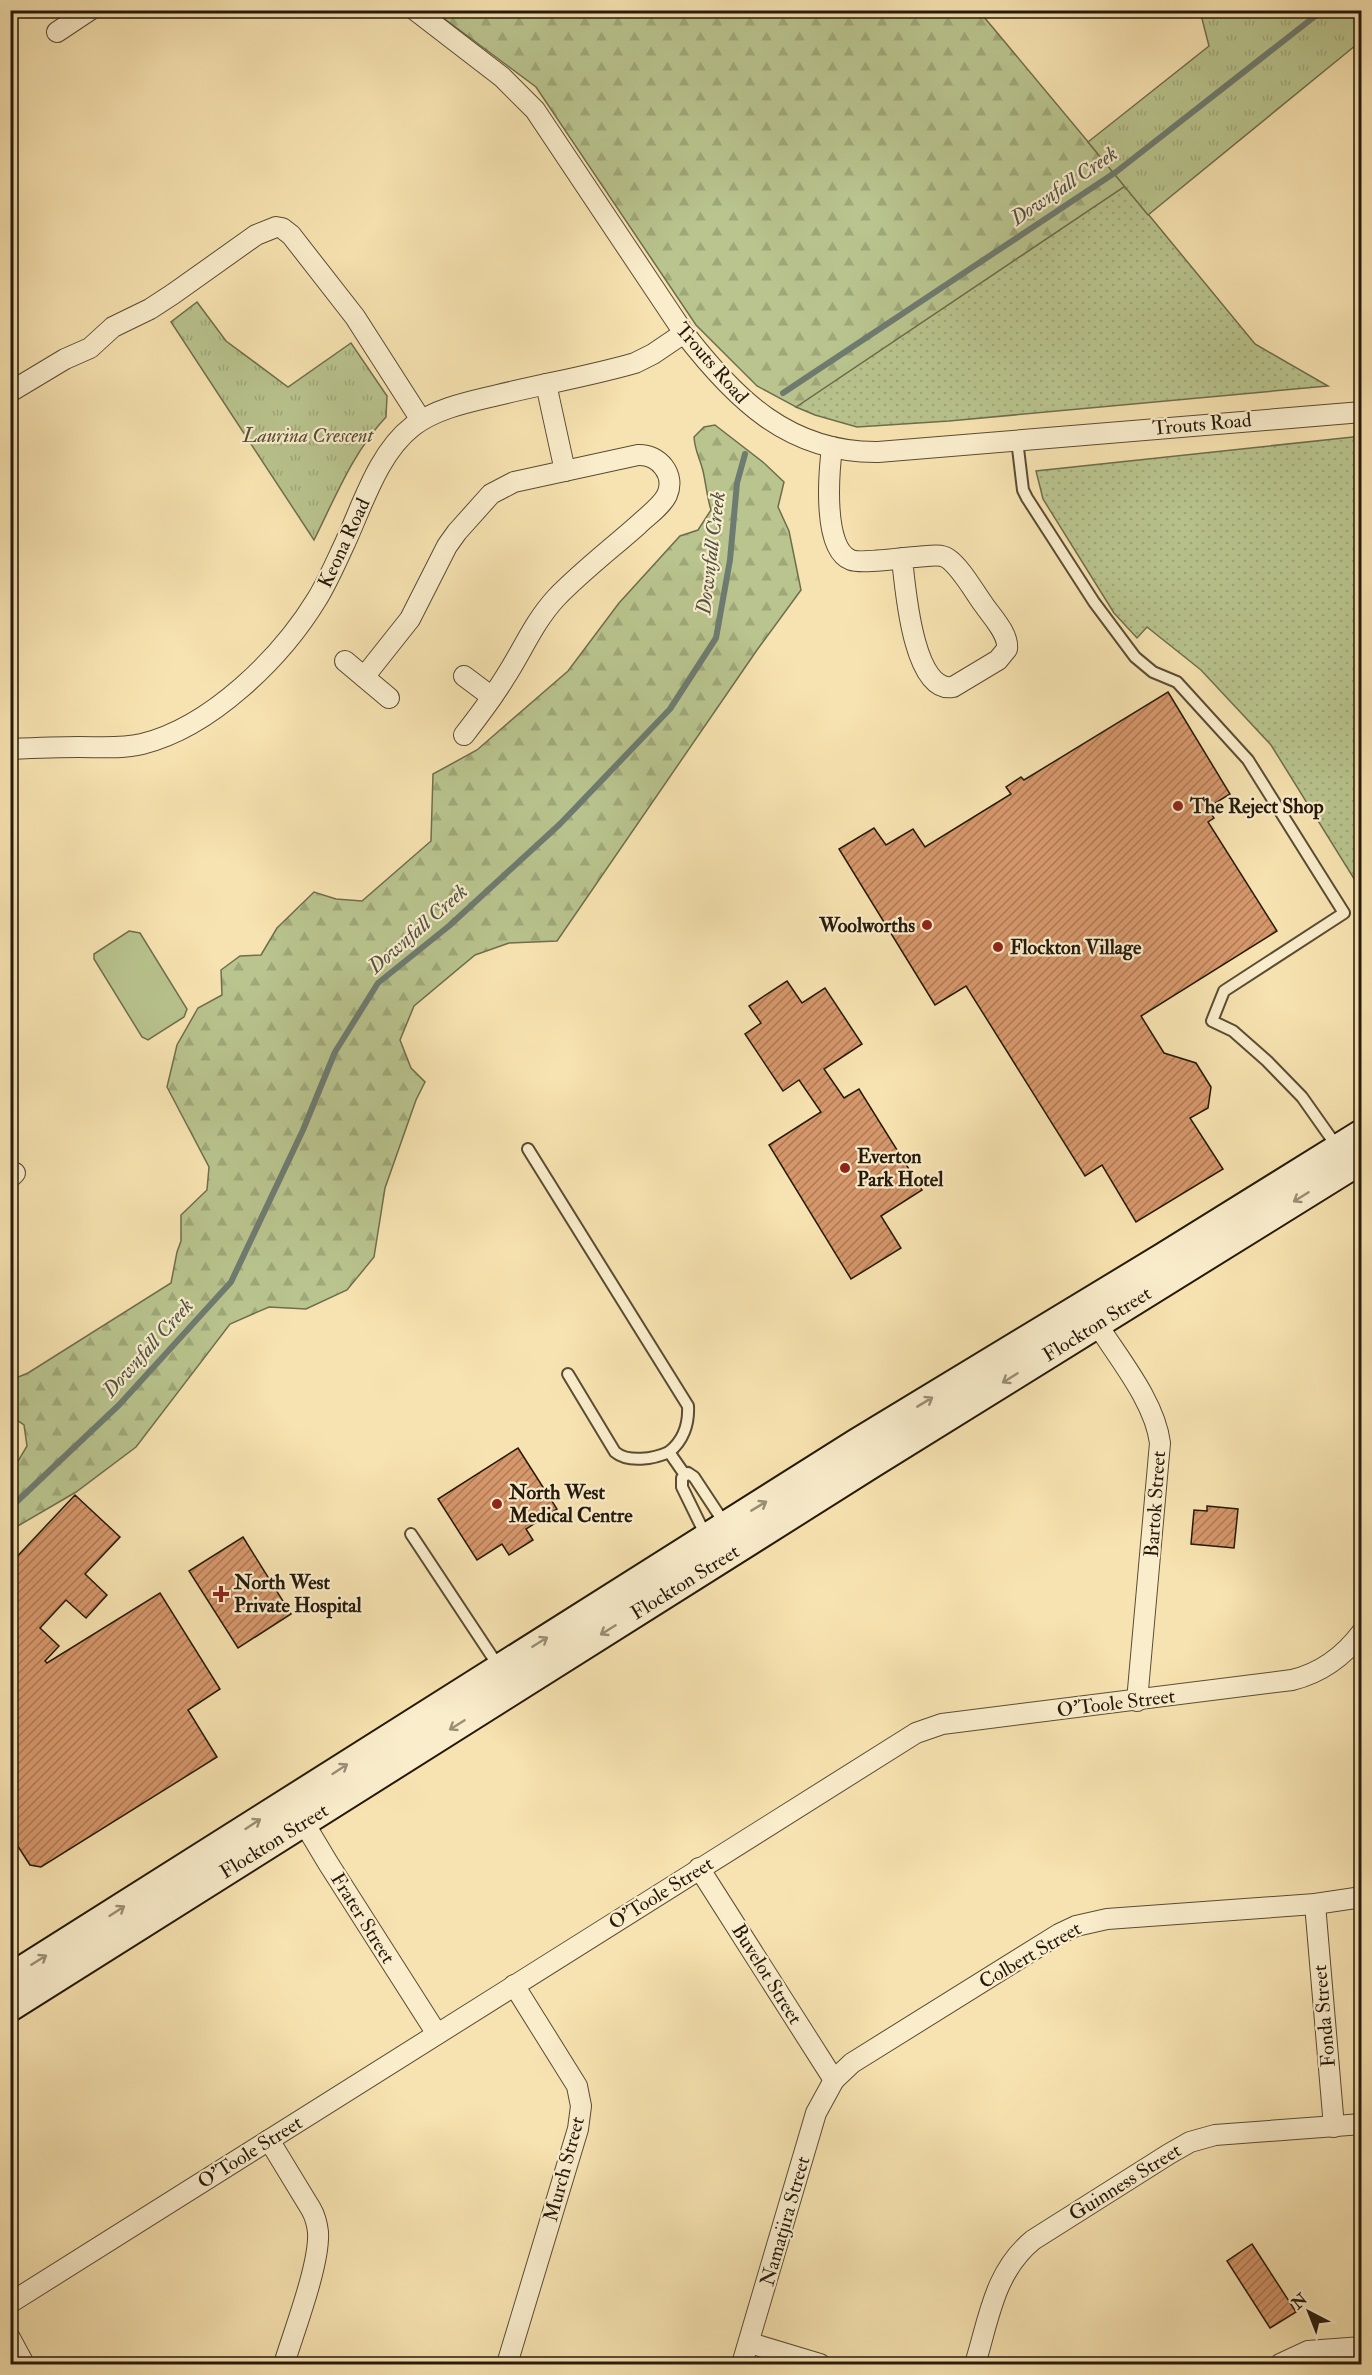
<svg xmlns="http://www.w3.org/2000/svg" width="1372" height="2375" font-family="'IM FELL Double Pica',serif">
  <defs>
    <pattern id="grass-dots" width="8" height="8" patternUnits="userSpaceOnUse" patternTransform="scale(1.5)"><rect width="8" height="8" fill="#b9c48e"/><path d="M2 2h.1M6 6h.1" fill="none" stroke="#9fa879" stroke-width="1.8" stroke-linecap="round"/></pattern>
    <pattern id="forest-firs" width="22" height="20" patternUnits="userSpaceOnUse" patternTransform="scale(1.5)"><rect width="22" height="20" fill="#b9c48e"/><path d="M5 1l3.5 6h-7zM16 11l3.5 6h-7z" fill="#9fa879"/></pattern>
    <pattern id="park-tufts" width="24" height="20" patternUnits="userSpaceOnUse" patternTransform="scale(1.5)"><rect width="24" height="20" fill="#b9c48e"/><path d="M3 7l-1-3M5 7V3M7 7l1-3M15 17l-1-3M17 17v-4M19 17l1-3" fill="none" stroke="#9fa879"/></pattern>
    <pattern id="building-hatch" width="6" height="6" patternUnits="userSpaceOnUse" patternTransform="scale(1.5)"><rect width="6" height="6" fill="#d6976b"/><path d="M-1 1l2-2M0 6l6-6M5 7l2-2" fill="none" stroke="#ad7a56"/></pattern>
  </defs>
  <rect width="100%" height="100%" fill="#f7e3b1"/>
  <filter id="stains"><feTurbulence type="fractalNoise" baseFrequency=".00333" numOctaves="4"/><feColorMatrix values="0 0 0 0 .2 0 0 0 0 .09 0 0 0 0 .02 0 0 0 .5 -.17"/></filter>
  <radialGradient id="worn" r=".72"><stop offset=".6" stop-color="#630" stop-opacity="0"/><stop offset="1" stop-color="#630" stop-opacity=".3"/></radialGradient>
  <g fill="url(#grass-dots)" stroke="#6f6e4c" stroke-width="1.5">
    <path d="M 1125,186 L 1255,344 L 1328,386 L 949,421 L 857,427 L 815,415 L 796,407 Z"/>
    <path d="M 1362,436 L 1362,890 L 1361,890 L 1271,745 L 1201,670 L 1147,627 L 1137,638 L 1114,613 L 1043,499 L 1036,471 Z"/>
  </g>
  <g fill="url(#forest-firs)" stroke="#6f6e4c" stroke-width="1.5">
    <path d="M 434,11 L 979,11 L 1125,186 L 796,407 L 757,386 L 696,325 L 536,87 Z"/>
    <path d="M 715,425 L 764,463 L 784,482 L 778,507 L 789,531 L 801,590 L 757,650 L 557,941 L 509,943 L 475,955 L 414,1006 L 400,1040 L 411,1068 L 425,1082 L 416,1100 L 385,1188 L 374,1257 L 347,1290 L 306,1309 L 269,1307 L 230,1324 L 136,1447 L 76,1492 L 11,1530 L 11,1469 L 14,1468 L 27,1446 L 24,1425 L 11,1416 L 11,1380 L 28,1373 L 171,1283 L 177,1252 L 181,1241 L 181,1215 L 207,1190 L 209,1167 L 167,1087 L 177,1045 L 198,1008 L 222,995 L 221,970 L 240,956 L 261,955 L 277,928 L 314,892 L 336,899 L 362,901 L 431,841 L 433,774 L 477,750 L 568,671 L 619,603 L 680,536 L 698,530 L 711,510 C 707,497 706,484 703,471 C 700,458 695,452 694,437 L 704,427 Z"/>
  </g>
  <g fill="url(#park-tufts)" stroke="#6f6e4c" stroke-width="1.5">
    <path d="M 1200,11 L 1361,11 L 1361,41 L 1148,215 L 1088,142 L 1209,46 Z"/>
    <path d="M 197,302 L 226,341 L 288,387 L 351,343 L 387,396 L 386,417 C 353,452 335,498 314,540 L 171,322 Z"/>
  </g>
  <path fill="#b9c48e" stroke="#6f6e4c" stroke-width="1.5" d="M 129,931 L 140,933 L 187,1009 L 184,1017 L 148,1040 L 142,1037 L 94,959 L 94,954 Z"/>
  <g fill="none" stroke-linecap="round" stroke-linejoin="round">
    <g stroke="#6e7b70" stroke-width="6">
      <path d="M 783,393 L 1116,172 L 1323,10"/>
      <path d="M 10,1508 L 119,1405 L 231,1282 L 303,1130 L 335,1052 L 378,983 L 449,926 L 560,824 L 670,709 L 716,638 L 730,560 L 737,483 L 745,454"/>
    </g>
  </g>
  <g fill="url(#building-hatch)" stroke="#25190b" stroke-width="1.5">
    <path d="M 1168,692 L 1230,794 L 1207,808 L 1214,818 L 1208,822 L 1277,931 L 1141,1016 L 1164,1053 L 1196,1063 L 1211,1087 L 1208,1108 L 1190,1118 L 1223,1169 L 1136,1222 L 1102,1165 L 1085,1176 L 966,986 L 935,1005 L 839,849 L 874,828 L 886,845 L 913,829 L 925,847 L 1011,794 L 1006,787 L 1021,777 L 1024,780 Z"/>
    <path d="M 787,981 L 802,1003 L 825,988 L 862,1044 L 824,1069 L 844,1098 L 859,1089 L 922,1190 L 881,1216 L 901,1248 L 851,1279 L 769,1145 L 821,1112 L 799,1080 L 783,1091 L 745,1034 L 761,1023 L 749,1006 Z"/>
    <path d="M 518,1448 L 557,1509 L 526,1529 L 533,1540 L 509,1555 L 502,1544 L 477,1560 L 438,1499 Z"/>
    <path d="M 75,1495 L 120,1537 L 85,1574 L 107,1595 L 86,1618 L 66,1600 L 40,1628 L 59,1646 L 45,1661 L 47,1663 L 160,1593 L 220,1689 L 188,1710 L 217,1757 L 41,1867 L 30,1865 L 10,1834 L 10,1564 Z"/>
    <path d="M 1207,1506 L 1238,1509 L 1234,1548 L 1191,1544 L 1194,1510 L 1207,1511 Z"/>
    <path d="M 243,1537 L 291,1614 L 238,1648 L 189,1571 Z"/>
    <path d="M 1252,2244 L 1296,2312 L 1270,2328 L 1227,2261 Z"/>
  </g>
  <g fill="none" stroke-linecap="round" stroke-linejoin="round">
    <defs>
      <g id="lane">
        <path d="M 1017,440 L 1023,490 L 1027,498 L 1094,602 L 1135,657 L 1153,672 L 1177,682 L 1248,760 L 1344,913 L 1224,991 L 1212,1021 L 1233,1031 L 1267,1061 L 1302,1097 L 1338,1148"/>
        <path d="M 528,1149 L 688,1406 C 689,1424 683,1441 669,1452"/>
        <path d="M 568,1374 L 615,1452 C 628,1463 654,1459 669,1452 L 685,1475"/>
        <path d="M 411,1534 L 499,1667"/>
        <path d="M 707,1538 L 682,1487 L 682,1478 L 688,1473 L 694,1477 L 725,1524"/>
      </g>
      <g id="street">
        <path d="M 415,10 L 502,77 L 535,110 L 684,333 C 735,399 789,453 878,452 L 1362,412"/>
        <path d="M 57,32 L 90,10"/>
        <path d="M 546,384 L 565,471"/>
        <path d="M 10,392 L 65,359 L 90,348 L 113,327 L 150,309 L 173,294 L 256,235 L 276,227 L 282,228 L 291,235 L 355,317 L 421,420"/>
        <path d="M 832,447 C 829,472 822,549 851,560 C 862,564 900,558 915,557 C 924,557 939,553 947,558 C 960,566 975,593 984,605 C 992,617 1009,634 1007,649 L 998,660 L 953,687 C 913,694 905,586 902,558"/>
        <path d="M 345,661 L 389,698"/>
        <path d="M 464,676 L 492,697"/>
        <path d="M 364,677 L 410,619 L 447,546 L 457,532 L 491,494 L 514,482 L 638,455 C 659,454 676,475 667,495 C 661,507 647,516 638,525 C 611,549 581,572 556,598 C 533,623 522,652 504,679 C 492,699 478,717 464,735"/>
        <path d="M 10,749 C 33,748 56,747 79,747 C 100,747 121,749 142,744 C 211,727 281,658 317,599 C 328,581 336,562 345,543 C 363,504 378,453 413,426 C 437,408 469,402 498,395 C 543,384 590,376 635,363 L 653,354 L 684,333"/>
        <path d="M 10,1178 L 15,1173"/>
        <path d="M 1097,1324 C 1119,1359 1155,1402 1160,1443 L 1137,1701"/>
        <path d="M 298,1813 L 328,1863 L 437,2034"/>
        <path d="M 699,1868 L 834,2080"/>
        <path d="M 1315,1904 L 1334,2127"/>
        <path d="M 269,2140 L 311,2209 C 315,2216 317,2223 318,2232 C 320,2264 294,2331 284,2364"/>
        <path d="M 10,2303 L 916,1733 L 942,1724 L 1292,1680 C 1321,1673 1344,1656 1362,1632"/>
        <path d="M 10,2338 L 24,2364"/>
        <path d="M 750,2343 L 820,2364"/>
        <path d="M 507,2364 L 578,2129 L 581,2106 L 577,2086 L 514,1985"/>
        <path d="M 742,2364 L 816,2113 L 834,2080 L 852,2063 L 1059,1934 L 1076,1926 L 1107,1919 L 1315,1904 L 1362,1897"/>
        <path d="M 975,2364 C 989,2319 994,2272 1033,2240 L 1169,2154 L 1190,2142 L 1215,2135 L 1362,2124"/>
        <path d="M 1280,2364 L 1308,2351 L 1362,2347"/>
      </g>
      <g id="secondary">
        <path d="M 10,1978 L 857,1443 L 1164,1257 L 1362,1134"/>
        <path d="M 10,2007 L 871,1464 L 1362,1159"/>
      </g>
    </defs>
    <use href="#lane" stroke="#5a4c34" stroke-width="14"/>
    <use href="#street" stroke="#5a4c34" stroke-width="22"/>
    <use href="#secondary" stroke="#25190b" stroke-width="32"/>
    <use href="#lane" stroke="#faedcc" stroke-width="10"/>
    <use href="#street" stroke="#faedcc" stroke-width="20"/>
    <use href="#secondary" stroke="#faedcc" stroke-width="28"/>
  </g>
  <defs><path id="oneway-shaft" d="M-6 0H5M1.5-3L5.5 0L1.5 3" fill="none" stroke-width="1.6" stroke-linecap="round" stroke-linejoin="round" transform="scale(1.5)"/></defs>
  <g stroke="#9a8e75">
    <use href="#oneway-shaft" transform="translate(1301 1197) rotate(148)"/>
    <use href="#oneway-shaft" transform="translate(1010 1378) rotate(148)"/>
    <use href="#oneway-shaft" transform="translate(925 1402) rotate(-31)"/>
    <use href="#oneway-shaft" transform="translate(759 1506) rotate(-31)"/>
    <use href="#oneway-shaft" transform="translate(608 1630) rotate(148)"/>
    <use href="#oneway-shaft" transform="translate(540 1642) rotate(-32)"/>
    <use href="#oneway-shaft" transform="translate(457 1725) rotate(148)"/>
    <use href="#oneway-shaft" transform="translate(340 1769) rotate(-33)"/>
    <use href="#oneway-shaft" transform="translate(253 1824) rotate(-33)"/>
    <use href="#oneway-shaft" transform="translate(117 1911) rotate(-33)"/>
    <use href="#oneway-shaft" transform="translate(39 1960) rotate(-32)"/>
  </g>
  <g fill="#8f2418" stroke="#faedcc" stroke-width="2">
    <circle cx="1178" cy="806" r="6"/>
    <circle cx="927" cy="925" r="6"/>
    <circle cx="998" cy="947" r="6"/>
    <circle cx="845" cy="1168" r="6"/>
    <circle cx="497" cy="1504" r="6"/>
    <path d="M218 1585h6v6h6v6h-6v6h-6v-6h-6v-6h6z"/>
  </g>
  <g text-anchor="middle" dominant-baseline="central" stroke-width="4.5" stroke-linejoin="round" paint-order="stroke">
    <g font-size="20" fill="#25190b" stroke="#faedcc">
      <text transform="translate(712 363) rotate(49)">Trouts Road</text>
      <text transform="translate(1202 424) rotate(-5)">Trouts Road</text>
      <text transform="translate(344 543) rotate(-65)">Keona Road</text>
      <text transform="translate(1097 1324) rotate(-32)">Flockton Street</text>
      <text transform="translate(1155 1504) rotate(-86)">Bartok Street</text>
      <text transform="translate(685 1582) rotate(-32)">Flockton Street</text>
      <text transform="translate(1116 1703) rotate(-7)">O'Toole Street</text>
      <text transform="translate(274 1841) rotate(-32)">Flockton Street</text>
      <text transform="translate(661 1893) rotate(-32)">O'Toole Street</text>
      <text transform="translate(363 1918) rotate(58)">Frater Street</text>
      <text transform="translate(1030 1955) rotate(-30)">Colbert Street</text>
      <text transform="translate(767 1974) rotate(58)">Buvelot Street</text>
      <text transform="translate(1324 2016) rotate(-95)">Fonda Street</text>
      <text transform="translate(250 2152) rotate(-32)">O'Toole Street</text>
      <text transform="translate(564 2169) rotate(-75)">Murch Street</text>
      <text transform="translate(1125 2182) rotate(-32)">Guinness Street</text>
      <text transform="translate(785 2221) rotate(-74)">Namatjira Street</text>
    </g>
    <g font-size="20" font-style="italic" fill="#514c32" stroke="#faedcc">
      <text x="308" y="435">Laurina Crescent</text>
    </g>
    <g font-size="20" font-weight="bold" fill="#25190b" stroke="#faedcc" text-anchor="start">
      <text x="1190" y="806">The Reject Shop</text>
      <text x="915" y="925" text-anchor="end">Woolworths</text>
      <text x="1010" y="947">Flockton Village</text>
      <text x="857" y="1156">Everton<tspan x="857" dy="23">Park Hotel</tspan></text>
      <text x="509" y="1492">North West<tspan x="509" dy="23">Medical Centre</tspan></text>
      <text x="234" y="1582">North West<tspan x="234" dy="23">Private Hospital</tspan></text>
    </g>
    <g font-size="21" font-style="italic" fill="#505246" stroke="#faedcc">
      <text transform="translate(1064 186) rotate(-34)">Downfall Creek</text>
      <text transform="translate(711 553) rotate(-83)">Downfall Creek</text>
      <text transform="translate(418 929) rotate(-41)">Downfall Creek</text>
      <text transform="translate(148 1348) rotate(-48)">Downfall Creek</text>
    </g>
  </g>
  <rect width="1372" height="2375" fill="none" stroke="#f7e3b1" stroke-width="36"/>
  <rect x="12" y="12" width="1348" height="2351" fill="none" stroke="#25190b" stroke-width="3"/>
  <rect x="18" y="18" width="1336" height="2339" fill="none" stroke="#25190b" stroke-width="1.5"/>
  <g transform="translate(1309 2312) rotate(318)" stroke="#faedcc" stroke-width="4.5" paint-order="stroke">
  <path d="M0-4.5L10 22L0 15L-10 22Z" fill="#25190b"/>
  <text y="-9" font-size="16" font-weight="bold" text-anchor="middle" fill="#25190b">N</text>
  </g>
  <rect width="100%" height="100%" filter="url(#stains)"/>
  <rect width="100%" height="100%" fill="url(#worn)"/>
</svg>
